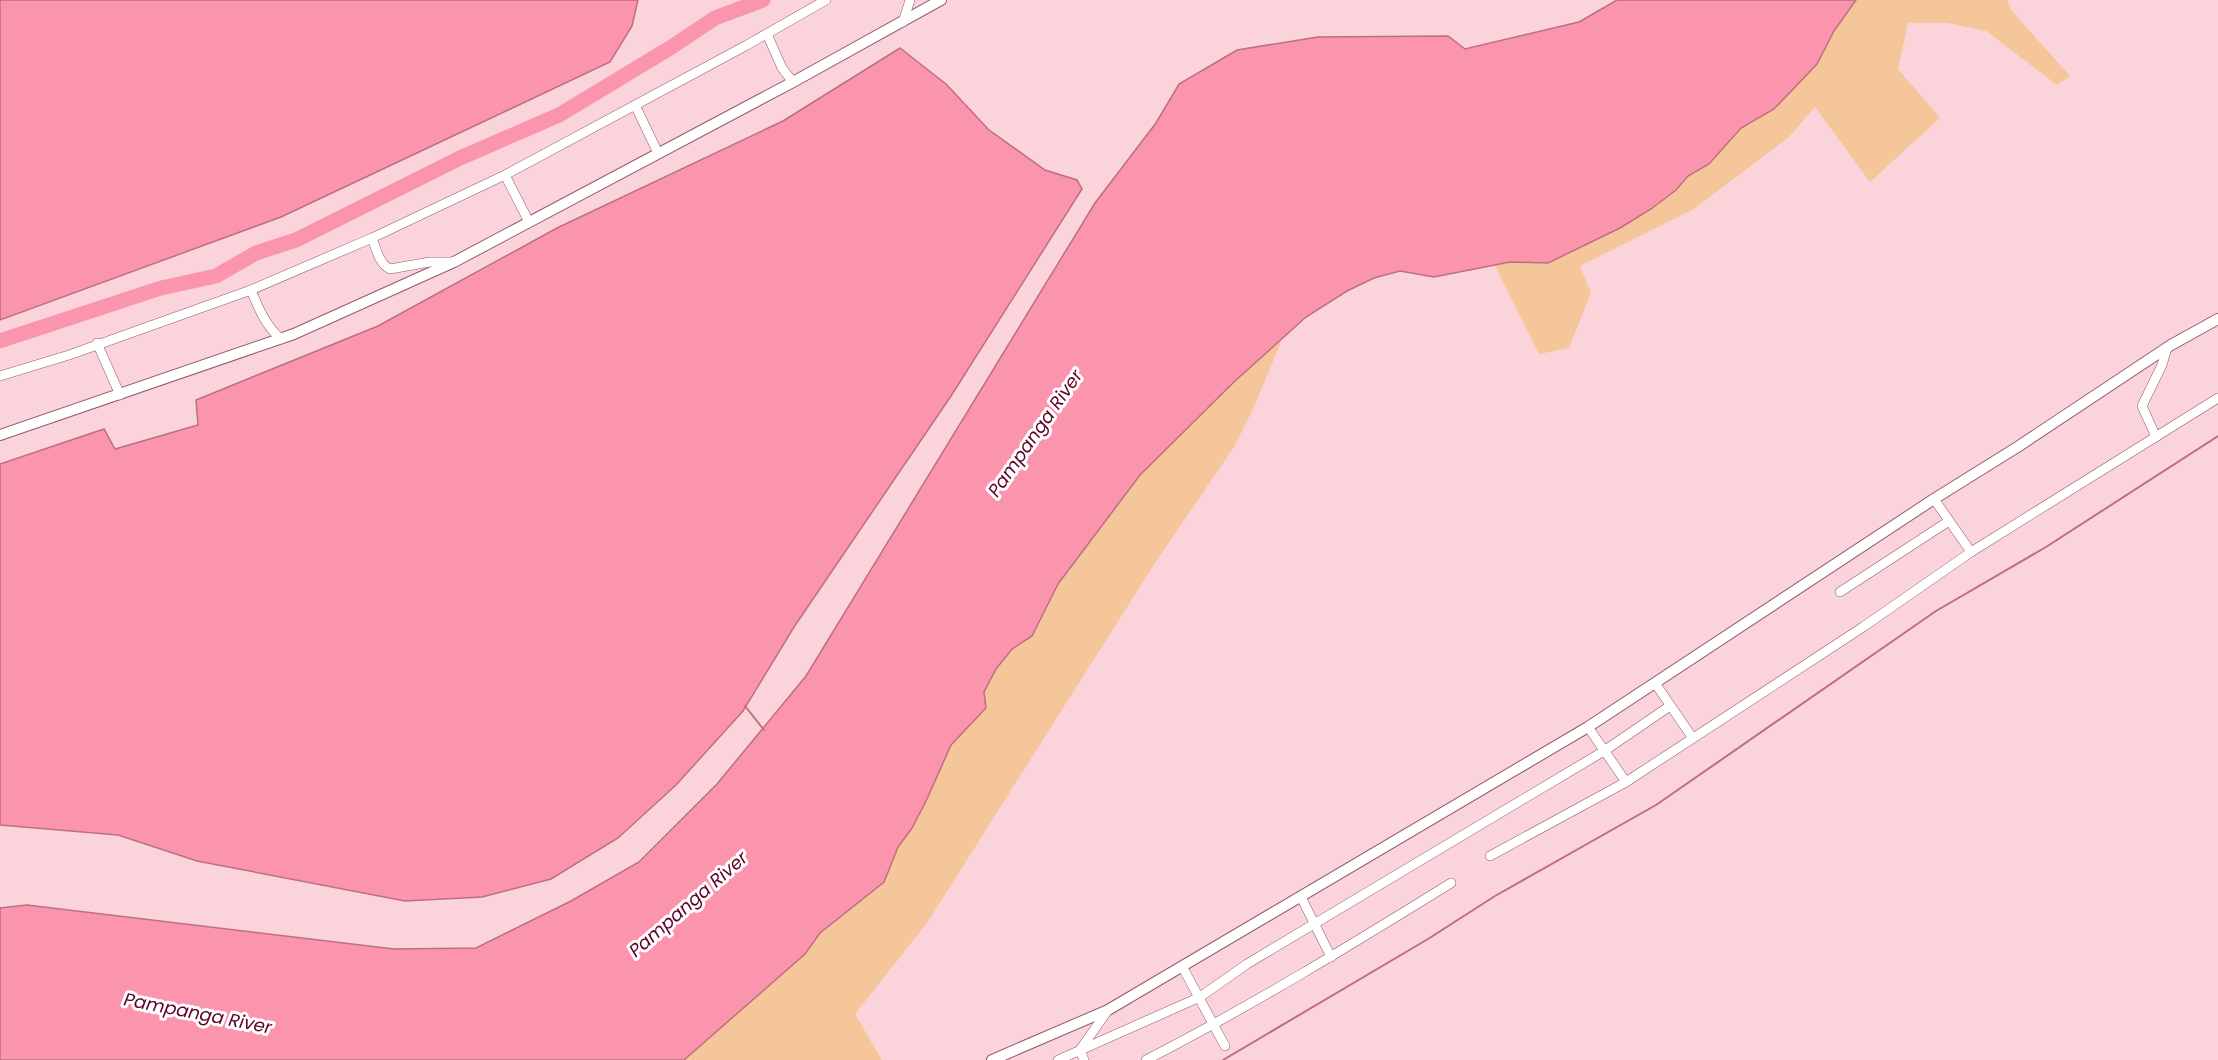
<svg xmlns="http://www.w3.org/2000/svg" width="2218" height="1060" font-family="Poppins,sans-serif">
  <rect width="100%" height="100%" fill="#fbd4db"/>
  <g fill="#f5c699">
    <path d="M 1856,0 L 2007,0 L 2012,11 L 2070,76 L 2057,85 L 1986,31 L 1947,23 L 1908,23 L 1898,69 L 1940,118 L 1870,182 L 1815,107 L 1789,137 L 1694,209 L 1580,266 L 1591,293 L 1569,348 L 1539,354 L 1495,266 L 1510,262 L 1548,263 L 1676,190 L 1688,176 L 1709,164 L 1741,128 L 1774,109 L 1817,64 L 1834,31 Z"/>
    <path d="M 1283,337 L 1254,407 L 1234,447 L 1155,563 L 927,923 L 855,1014 L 882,1060 L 684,1060 L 805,954 L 820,933 L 884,882 L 898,847 L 912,828 L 927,799 L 951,745 L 972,724 L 984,692 L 996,669 L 1012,649 L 1032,635 L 1058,585 L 1140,475 L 1235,381 Z"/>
  </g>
  <g fill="#fb95ad" stroke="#bd6f81" stroke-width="1.5">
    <path d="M 0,0 L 638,0 L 632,26 L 610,62 L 281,217 L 0,320 Z"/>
    <path d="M 1617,0 L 1856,0 L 1834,31 L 1817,64 L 1774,109 L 1741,128 L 1709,164 L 1688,176 L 1676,190 L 1651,209 L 1620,228 L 1548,263 L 1510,262 L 1434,277 L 1400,271 L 1374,278 L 1347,291 L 1306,317 L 1235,381 L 1140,475 L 1058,584 L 1032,636 L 1012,649 L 996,669 L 984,692 L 986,708 L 951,745 L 927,799 L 912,828 L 898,847 L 884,882 L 820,933 L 805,954 L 684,1060 L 0,1060 L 0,908 L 27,905 L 394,949 L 476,948 L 571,901 L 639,862 L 717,784 L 806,676 L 1095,203 L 1156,123 L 1179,84 L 1237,50 L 1318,37 L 1448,36 L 1465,49 L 1579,22 Z"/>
    <path d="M 900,48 L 946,84 L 989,130 L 1045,170 L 1077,180 L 1082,189 L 951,396 L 794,627 L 743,711 L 676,785 L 618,838 L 551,879 L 482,897 L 405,901 L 197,861 L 118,835 L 0,825 L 0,464 L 104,429 L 115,449 L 198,425 L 196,400 L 378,326 L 557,228 L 783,121 Z"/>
  </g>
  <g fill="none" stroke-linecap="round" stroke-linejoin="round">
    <g stroke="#bd6f81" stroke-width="2">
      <path d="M 745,706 L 764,730"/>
      <path d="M 1223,1060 L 1428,939 L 1495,896 L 1656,805 L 1936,611 L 2046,547 L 2218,436"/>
    </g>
    <path stroke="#fb95ad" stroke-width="15" d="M 0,341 L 161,288 L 216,276 L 256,253 L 296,240 L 460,158 L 559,115 L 670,48 L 715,18 L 763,0"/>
    <defs>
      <g id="minor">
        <path d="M 903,22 L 910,0"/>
        <path d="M 767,34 L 782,68 L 793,82"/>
        <path d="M 635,105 L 658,153"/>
        <path d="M 505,175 L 529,222"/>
        <path d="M 372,238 C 376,248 379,264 390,269 L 430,262 L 454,262"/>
        <path d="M 251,290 C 259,309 265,325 281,339"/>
        <path d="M 97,343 L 120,395"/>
        <path d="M 0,376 L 69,355 L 251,290 L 372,238 L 505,175 L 747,45 L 826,0"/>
        <path d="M 2156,437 L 2142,406 L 2162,365 L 2167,348"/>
        <path d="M 1934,499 L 1971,552"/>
        <path d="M 1840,592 L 1949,521"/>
        <path d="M 1655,683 L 1692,737"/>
        <path d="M 1588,727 L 1626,782"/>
        <path d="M 1490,856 L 1626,782 L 1863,627 L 1971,552 L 2218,398"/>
        <path d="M 1301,897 L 1331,957"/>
        <path d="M 1183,968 L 1225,1046"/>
        <path d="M 1058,1060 L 1200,997 L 1247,964 L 1604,751 L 1670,706"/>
        <path d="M 1084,1060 L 1080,1050 L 1108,1010"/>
        <path d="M 1146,1060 C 1251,1006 1351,945 1451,883"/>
      </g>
      <g id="tertiary">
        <path d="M 0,435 L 294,334 L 454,262 L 793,82 L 941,0"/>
        <path d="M 992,1060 L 1108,1010 L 1588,727 L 1934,499 L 2019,446 L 2171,345 L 2218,319"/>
      </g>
    </defs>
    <use href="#minor" stroke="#925a67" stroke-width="10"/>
    <use href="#tertiary" stroke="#925a67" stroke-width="12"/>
    <use href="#minor" stroke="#fff" stroke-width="9"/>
    <use href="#tertiary" stroke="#fff" stroke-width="10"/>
  </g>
  <g text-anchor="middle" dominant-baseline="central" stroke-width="6" stroke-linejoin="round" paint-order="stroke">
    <g font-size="18" font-style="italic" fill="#5e0028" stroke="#fff">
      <text transform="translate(1035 433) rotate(-55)">Pampanga River</text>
      <text transform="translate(688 904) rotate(-41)">Pampanga River</text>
      <text transform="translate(198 1013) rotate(11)">Pampanga River</text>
    </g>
  </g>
</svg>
